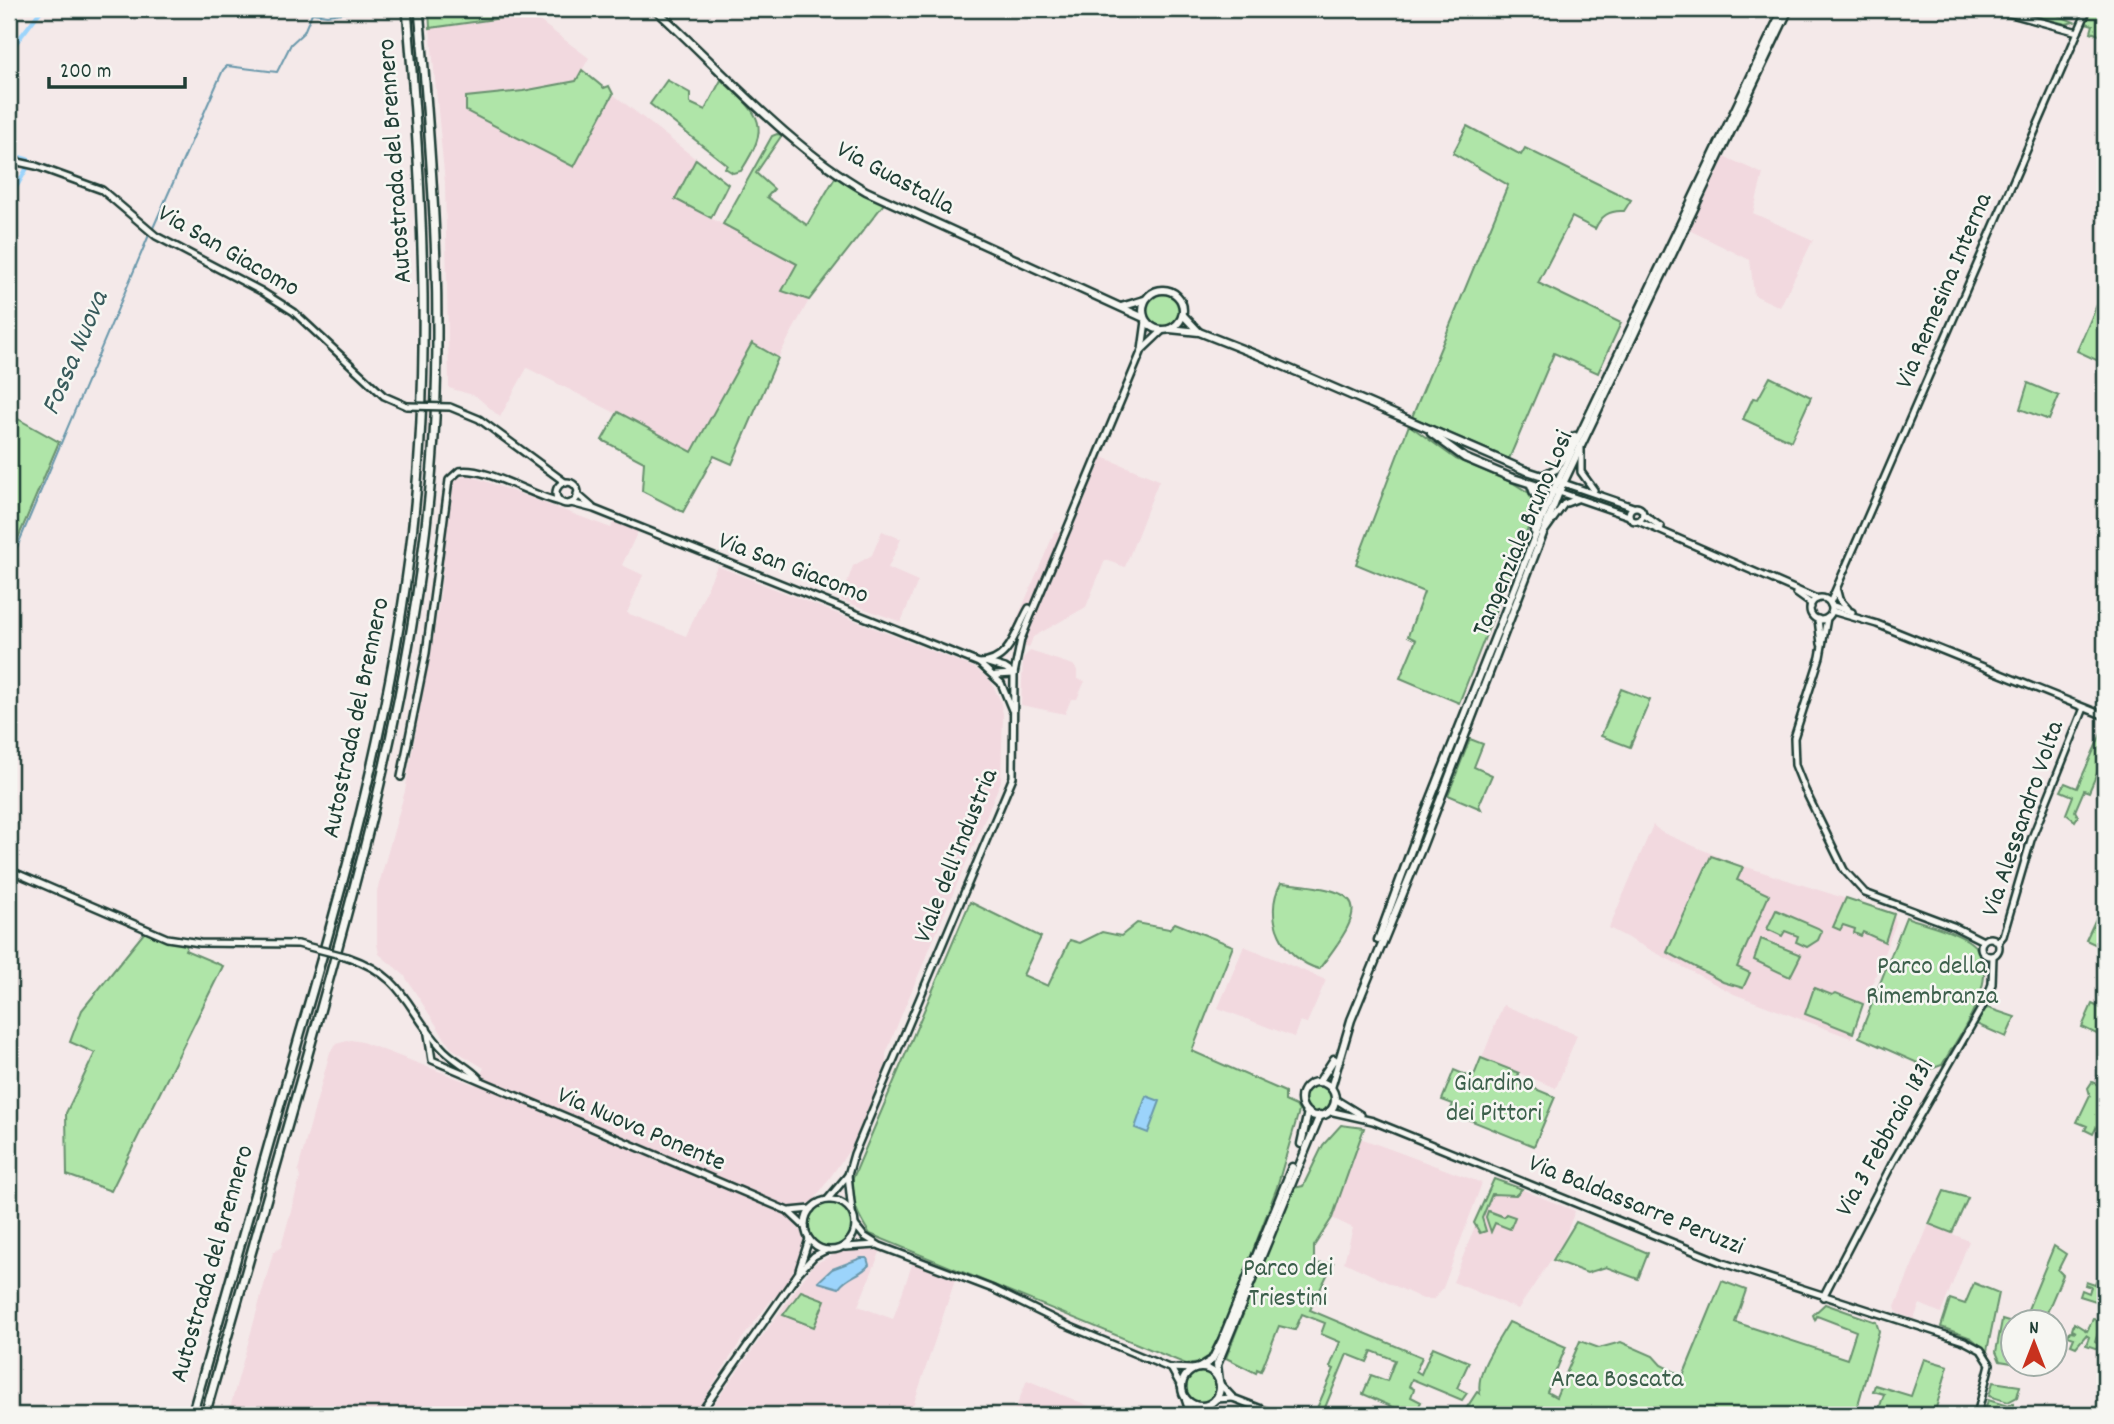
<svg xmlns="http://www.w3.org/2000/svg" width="2114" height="1424" font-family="Dekko,sans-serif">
  <rect width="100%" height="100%" fill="#f4e9e9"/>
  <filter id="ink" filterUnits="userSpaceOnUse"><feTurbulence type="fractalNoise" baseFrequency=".0143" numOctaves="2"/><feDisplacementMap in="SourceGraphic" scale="14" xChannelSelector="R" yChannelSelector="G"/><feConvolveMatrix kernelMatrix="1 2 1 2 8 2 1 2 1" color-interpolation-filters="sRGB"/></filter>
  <g filter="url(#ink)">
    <g fill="#f2d9df">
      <path d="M 538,13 L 538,20 L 589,58 L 576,81 L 523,91 L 466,97 L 467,111 L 573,167 L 605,105 L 608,106 L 614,95 L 696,159 L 675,199 L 797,264 L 782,291 L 809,300 L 778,358 L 752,344 L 692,452 L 527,368 L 500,417 L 476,396 L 449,388 L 445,183 L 430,28 Z"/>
      <path d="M 1725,157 L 1763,174 L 1753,213 L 1813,240 L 1780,307 L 1754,295 L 1750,260 L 1689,230 Z"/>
      <path d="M 1095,454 L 1159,480 L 1125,567 L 1105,560 L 1086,607 L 1033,637 L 1029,648 L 1008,640 L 1055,531 L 1062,533 Z"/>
      <path d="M 469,475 L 611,528 L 618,513 L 641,525 L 622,565 L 643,575 L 627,613 L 686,636 L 717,566 L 975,668 L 991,681 L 1000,700 L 1003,714 L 1001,781 L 901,1016 L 886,1054 L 886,1065 L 853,1145 L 814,1200 L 802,1207 L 793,1206 L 789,1217 L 802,1233 L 805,1244 L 801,1256 L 784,1288 L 772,1299 L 742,1339 L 694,1415 L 228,1415 L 273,1253 L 281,1247 L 300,1178 L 298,1170 L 330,1052 L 336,1044 L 351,1040 L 362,1042 L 475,1085 L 484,1068 L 451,1048 L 404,975 L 379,954 L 377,943 L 377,891 L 405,791 L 439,604 L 451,486 L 456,479 Z"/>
      <path d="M 882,531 L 901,539 L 888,568 L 918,581 L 901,622 L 841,600 L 853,566 L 872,555 Z"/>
      <path d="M 1030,651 L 1073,665 L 1077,670 L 1077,679 L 1085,681 L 1077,699 L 1071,699 L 1065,714 L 1021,705 L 1023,658 Z"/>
      <path d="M 1653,825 L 1661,832 L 1731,862 L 1894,914 L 1896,923 L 1851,1038 L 1734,994 L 1609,928 Z"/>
      <path d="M 1244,946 L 1326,980 L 1307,1023 L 1300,1021 L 1294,1037 L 1218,1008 Z"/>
      <path d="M 1503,1005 L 1577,1035 L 1556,1088 L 1482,1058 Z"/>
      <path d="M 1360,1138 L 1482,1183 L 1443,1288 L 1434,1299 L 1423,1299 L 1344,1262 L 1353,1228 L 1332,1218 Z"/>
      <path d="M 1494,1178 L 1575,1211 L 1563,1242 L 1518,1309 L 1453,1282 Z"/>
      <path d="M 1929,1224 L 1969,1241 L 1941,1313 L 1920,1304 L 1914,1319 L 1897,1313 L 1895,1307 Z"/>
      <path d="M 863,1247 L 881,1250 L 858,1306 L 893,1319 L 913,1262 L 956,1277 L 910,1415 L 706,1415 L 814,1264 L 839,1252 Z"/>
      <path d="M 1027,1380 L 1065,1396 L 1111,1415 L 1013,1415 Z"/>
    </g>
    <g fill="#afe5a8" stroke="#67916e" stroke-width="2">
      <path d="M 429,9 L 543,9 L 538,13 L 430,28 Z"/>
      <path d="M 2009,9 L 2044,9 L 2074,22 L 2066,24 Z"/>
      <path d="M 2092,9 L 2105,9 L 2105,37 L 2091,32 L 2093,25 L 2086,23 Z"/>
      <path d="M 582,70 L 604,88 L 609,86 L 613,94 L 574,167 L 466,111 L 466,97 L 523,91 L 576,81 Z"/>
      <path d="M 667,80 L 690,93 L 690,103 L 705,110 L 721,80 C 762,116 771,125 741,171 L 733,173 L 725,168 L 727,165 L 650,104 Z"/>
      <path d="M 1467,126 L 1521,155 L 1525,148 L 1631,200 L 1624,211 C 1609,210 1601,216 1595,229 L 1572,217 L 1538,283 L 1621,323 L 1598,373 L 1554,353 L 1509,459 L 1412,417 L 1508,185 L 1453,153 Z"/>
      <path d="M 777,134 L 782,135 L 756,173 L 774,189 L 767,197 L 807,225 L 836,176 L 886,201 L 809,300 L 782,291 L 797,264 L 723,224 L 772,136 Z"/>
      <path d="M 696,159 L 728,184 L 711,218 L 675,199 Z"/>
      <circle cx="1163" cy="310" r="17"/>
      <path d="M 2100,298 L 2105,300 L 2105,364 L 2077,351 Z"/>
      <path d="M 752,343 L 778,358 L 732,464 L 714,456 L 683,512 L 642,491 L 644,462 L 602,440 L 618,412 L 692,452 Z"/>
      <path d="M 1770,377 L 1811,397 L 1791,441 L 1743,419 L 1753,398 L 1758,399 Z"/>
      <path d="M 2028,383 L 2059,396 L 2049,420 L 2020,409 Z"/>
      <path d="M 9,414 L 59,442 L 10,557 L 9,556 Z"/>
      <path d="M 1409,425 L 1456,459 L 1513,483 L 1529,493 L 1534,504 L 1534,513 L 1459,703 L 1400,678 L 1416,640 L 1408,636 L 1424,592 L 1356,564 Z"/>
      <path d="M 1621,689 L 1650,700 L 1630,747 L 1601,736 Z"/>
      <path d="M 2105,725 L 2105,755 L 2089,792 L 2084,790 L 2075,811 L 2078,816 L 2075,821 L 2066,814 L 2073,796 L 2061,791 L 2065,783 L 2077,788 Z"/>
      <path d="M 1470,739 L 1483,744 L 1474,767 L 1492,775 L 1479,805 L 1481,809 L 1448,795 Z"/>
      <path d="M 1711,856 L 1743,867 L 1737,880 L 1769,895 L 1737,967 L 1750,973 L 1743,988 L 1723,982 L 1667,952 Z"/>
      <path d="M 1281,883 C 1366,890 1371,902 1319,969 C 1283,959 1262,917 1281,883 Z"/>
      <path d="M 1846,898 L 1894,914 L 1885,942 L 1863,932 L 1861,936 L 1854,933 L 1855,929 L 1843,925 L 1840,930 L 1833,927 Z"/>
      <path d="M 970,902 L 1041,937 L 1023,975 L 1048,986 L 1070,940 L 1080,943 L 1102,932 L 1121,936 L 1137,923 L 1169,929 L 1175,923 L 1233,946 L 1192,1051 L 1285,1092 L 1285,1101 L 1296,1106 L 1299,1111 L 1277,1187 L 1215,1352 L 1200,1362 L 1186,1364 L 870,1234 C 858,1216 850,1200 853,1178 Z"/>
      <path d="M 1776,910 L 1818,928 L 1822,931 L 1818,940 L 1807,947 L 1796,942 L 1798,936 L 1785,931 L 1782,936 L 1767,929 Z"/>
      <path d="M 2098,914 L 2105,917 L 2105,949 L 2086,940 Z"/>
      <path d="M 1906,917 C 1925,924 1950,929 1967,940 C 2011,967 1959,1035 1942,1065 L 1931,1069 L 1859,1037 Z"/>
      <path d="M 148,928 L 187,945 L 185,950 L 223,966 L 111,1191 L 67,1175 L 66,1113 L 95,1053 L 70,1042 L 82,1010 Z"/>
      <path d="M 1761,939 L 1801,955 L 1790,977 L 1754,960 Z"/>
      <path d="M 1814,988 L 1832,995 L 1836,993 L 1863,1004 L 1853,1033 L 1805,1014 Z"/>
      <path d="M 2092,1004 L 2105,1010 L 2105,1038 L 2082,1027 Z"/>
      <path d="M 1988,1008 L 2015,1017 L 2006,1037 L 1974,1023 L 1981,1011 Z"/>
      <path d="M 1481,1058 L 1519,1073 L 1516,1081 L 1555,1097 L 1534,1146 L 1450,1112 L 1453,1104 L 1442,1100 L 1454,1070 L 1473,1078 Z"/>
      <path d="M 2105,1074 L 2105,1129 L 2097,1126 L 2093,1134 L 2085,1130 L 2087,1126 L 2077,1122 L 2090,1095 L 2088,1088 L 2092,1082 L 2099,1085 Z"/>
      <circle cx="1318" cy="1099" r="14"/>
      <path d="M 1341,1125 L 1364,1128 L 1332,1218 L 1314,1246 L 1314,1264 L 1333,1263 L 1310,1310 L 1422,1357 L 1416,1371 L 1421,1374 L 1433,1347 L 1469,1362 L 1457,1388 L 1467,1393 L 1462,1400 L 1412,1379 L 1409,1386 L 1414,1389 L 1411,1397 L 1421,1402 L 1415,1415 L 1396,1415 L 1398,1409 L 1363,1394 L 1371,1375 L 1387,1381 L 1395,1360 L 1372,1351 L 1367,1362 L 1347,1354 L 1322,1415 L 1314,1415 L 1334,1369 L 1330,1367 L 1340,1342 L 1321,1334 L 1325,1323 L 1302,1314 L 1295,1330 L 1279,1326 L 1261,1371 L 1257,1369 L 1256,1373 L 1226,1358 L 1293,1188 L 1303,1186 L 1323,1145 Z"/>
      <path d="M 1494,1179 L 1522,1189 L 1516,1195 L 1492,1194 L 1482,1218 L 1486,1231 L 1480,1233 L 1474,1223 Z"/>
      <path d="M 1944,1191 L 1968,1198 L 1952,1233 L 1929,1224 Z"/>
      <circle cx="830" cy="1225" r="22"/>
      <path d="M 1488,1211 L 1504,1217 L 1506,1214 L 1515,1217 L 1510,1229 L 1495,1223 L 1491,1232 L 1486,1217 Z"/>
      <path d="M 1576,1222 L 1648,1253 L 1638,1279 L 1606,1267 L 1587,1273 L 1553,1260 Z"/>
      <path d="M 2054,1246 L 2066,1254 L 2058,1270 L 2063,1275 L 2043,1322 L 2024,1319 Z"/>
      <path d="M 2097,1279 L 2105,1282 L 2105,1304 L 2080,1296 L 2082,1290 L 2089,1293 L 2091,1287 L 2085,1285 L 2086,1282 L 2095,1285 Z"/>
      <path d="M 1722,1281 L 1746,1290 L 1735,1322 L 1847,1359 L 1856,1331 L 1817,1316 L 1815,1320 L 1813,1315 L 1825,1304 L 1876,1322 L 1879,1331 L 1855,1415 L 1462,1415 L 1477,1392 L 1480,1394 C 1475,1370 1498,1342 1509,1322 L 1566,1347 L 1547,1392 L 1556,1397 L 1580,1341 L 1599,1348 L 1621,1342 L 1653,1356 L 1661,1365 L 1683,1376 Z"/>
      <path d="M 1974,1283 L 1999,1293 L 1987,1351 L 1971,1338 L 1941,1327 L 1950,1299 L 1965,1304 Z"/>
      <path d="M 801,1291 L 825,1300 L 814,1327 L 783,1315 Z"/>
      <path d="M 2093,1319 L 2103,1322 L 2105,1331 L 2099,1330 L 2095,1342 L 2099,1344 L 2098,1349 L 2086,1345 L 2089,1337 L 2086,1335 L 2076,1347 L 2071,1345 L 2074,1338 L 2068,1336 L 2070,1331 L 2076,1332 L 2072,1330 L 2074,1323 L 2087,1331 Z"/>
      <path d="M 2002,1320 L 2012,1323 L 2012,1363 L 2000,1361 L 1996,1352 Z"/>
      <path d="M 1924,1359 L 1948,1366 L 1934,1415 L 1877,1415 L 1884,1394 L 1873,1391 L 1875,1385 L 1911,1396 Z"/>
      <circle cx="1201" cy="1387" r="15"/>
      <path d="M 1993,1382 L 2020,1386 L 2017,1397 L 2008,1402 L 1989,1396 Z"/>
      <path d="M 1988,1400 L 2008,1406 L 2014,1403 L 2014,1415 L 1984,1415 Z"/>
    </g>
    <g fill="#9cd4fb" stroke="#6a98ab" stroke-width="2">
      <path d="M 1146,1096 L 1160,1101 L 1148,1133 L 1135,1128 Z"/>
      <path d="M 861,1258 L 867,1258 L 869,1265 C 860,1276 847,1276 839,1288 L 818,1282 L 832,1269 Z"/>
    </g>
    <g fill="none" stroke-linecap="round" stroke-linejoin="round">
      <g stroke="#6a98ab" stroke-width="2">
        <path d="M 153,228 L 223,70 L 227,66 L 277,72 L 291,44 L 304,32 L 312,13 L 327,15 L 371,9"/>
        <path d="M 9,566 L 149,235"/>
        <path d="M 9,866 L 82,898"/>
      </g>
      <g stroke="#9cd4fb" stroke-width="4.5">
        <path d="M 9,52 L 42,9"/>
        <path d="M 9,154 L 29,160"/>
        <path d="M 9,200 L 27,168"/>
      </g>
      <defs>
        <g id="tertiary">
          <path d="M 1993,9 L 2078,32"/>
          <path d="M 9,160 L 36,166 L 102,190 L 156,236 L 261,291 L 294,312 L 384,396 L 407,406"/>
          <path d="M 1142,350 L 1163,330"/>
          <path d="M 450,407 L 479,419 L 566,483"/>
          <path d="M 1581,449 L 1581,472 L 1594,490"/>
          <circle cx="567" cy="493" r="11"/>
          <path d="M 1563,483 L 1633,507"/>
          <path d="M 1559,492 L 1629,516"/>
          <path d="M 577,494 L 592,507"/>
          <path d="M 571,503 L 594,509 L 979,663 L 1001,683 L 1012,710"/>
          <circle cx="1636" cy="514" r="7"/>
          <path d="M 1643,514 L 1661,527"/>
          <path d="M 1638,521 L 1817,599"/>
          <path d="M 1544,532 L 1564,504 L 1577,499"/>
          <path d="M 1837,591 L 1839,599 L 1848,609"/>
          <path d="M 1796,593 L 1810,603 L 1811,607"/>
          <circle cx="1821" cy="609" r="11"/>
          <path d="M 1830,603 L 2088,9"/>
          <path d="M 1831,605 L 1852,612"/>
          <path d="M 1832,611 L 1877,624 L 2105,716"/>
          <path d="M 1827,618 L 1820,657 L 1794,738 L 1795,765 L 1805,790 L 1844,870 L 1865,893 L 1953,926 L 1983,941"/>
          <path d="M 1818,619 L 1821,644"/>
          <path d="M 979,663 C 1010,663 1016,630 1029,608"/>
          <path d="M 988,663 L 1005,668 L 1014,674"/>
          <path d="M 996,675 L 1014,674"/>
          <path d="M 401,777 L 426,653 L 449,480 L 459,471 C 485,466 532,496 560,502"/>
          <path d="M 9,870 L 167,938 L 200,943 L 298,944"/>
          <circle cx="1990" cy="947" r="9"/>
          <path d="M 1998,942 L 2003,936 L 2031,840 L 2084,708"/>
          <path d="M 348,957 C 406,977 405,1008 441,1047 C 452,1060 468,1066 479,1078"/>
          <path d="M 427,1028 L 432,1060 L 788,1211 L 805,1227"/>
          <path d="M 1335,1099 L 1361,1115"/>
          <path d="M 1329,1111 L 1373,1121 L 1723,1263 L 1964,1341 L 1981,1350 L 1990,1364 L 1977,1415"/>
          <path d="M 828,1199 L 848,1175"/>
          <circle cx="830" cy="1225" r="25"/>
          <path d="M 790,1211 L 811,1209"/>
          <path d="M 852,1212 L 848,1175 L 854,1154 L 1013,777 L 1014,674 L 1021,639 L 1142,350 L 1146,321"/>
          <path d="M 855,1225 L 864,1236 L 880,1246 L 993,1289 L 1064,1324 L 1169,1368 L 1194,1369"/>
          <path d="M 845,1247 L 877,1245"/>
          <path d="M 799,1270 L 809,1239"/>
          <path d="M 1823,1297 L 1893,1162 L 1986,1000 L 1992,984 L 1993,956"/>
          <path d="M 1171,1368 L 1182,1388"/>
          <path d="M 1220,1384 L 1233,1398 L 1277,1415"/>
          <path d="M 1215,1399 L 1233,1398"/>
          <path d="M 699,1415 L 799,1272 L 814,1256 L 826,1250"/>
        </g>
        <g id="primary">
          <path d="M 655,9 C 723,71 786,145 866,191 L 1144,318"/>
          <circle cx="1163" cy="310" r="20"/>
          <path d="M 1121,307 L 1144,300"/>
          <path d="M 1183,315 L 1198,331"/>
          <path d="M 1170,329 L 1199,332 L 1260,356 L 1524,470 L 1561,482"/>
          <path d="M 1431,433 L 1465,458 L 1510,477 L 1557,492"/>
          <path d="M 1544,475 L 1556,469 L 1575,436"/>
          <path d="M 1531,485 L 1537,501 L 1534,531"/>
          <path d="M 1378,940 L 1420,826 L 1553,491 L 1783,9"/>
          <path d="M 1319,1082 L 1334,1059"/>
          <circle cx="1318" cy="1099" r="17"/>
          <path d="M 1331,1088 L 1351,1020 L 1422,847 L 1559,492 L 1789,9"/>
          <path d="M 1301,1144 L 1308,1112"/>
          <circle cx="1201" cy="1387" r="19"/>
          <path d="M 1199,1368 L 1212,1360 L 1222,1340 L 1292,1167"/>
          <path d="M 1219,1381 L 1217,1365 L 1320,1115"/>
          <path d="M 1186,1400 L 1191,1415"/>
        </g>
        <g id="motorway">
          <path d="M 192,1415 C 228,1288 264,1161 300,1034 C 348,869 393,705 412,534 C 432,358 422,184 407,9"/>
          <path d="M 205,1415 C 239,1297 272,1179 306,1061 C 359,875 410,692 429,498 C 446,335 433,172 419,9"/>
        </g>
      </defs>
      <use href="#tertiary" stroke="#1f3d34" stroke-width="10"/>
      <use href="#primary" stroke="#1f3d34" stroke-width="11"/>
      <use href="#motorway" stroke="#1f3d34" stroke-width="12"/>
      <use href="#tertiary" stroke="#f6f6f2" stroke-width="5"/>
      <use href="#primary" stroke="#f6f6f2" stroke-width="6"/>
      <use href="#motorway" stroke="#f6f6f2" stroke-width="7"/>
      <defs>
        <g id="tertiary-bridge">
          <path d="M 407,406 L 450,407"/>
          <path d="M 298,944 L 348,957"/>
        </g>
      </defs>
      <use href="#tertiary-bridge" stroke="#1f3d34" stroke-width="10" stroke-linecap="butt"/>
      <use href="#tertiary-bridge" stroke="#f6f6f2" stroke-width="5"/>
    </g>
  </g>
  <g text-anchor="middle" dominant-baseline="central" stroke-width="5" stroke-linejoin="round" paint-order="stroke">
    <g font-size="26" fill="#1f3d34" stroke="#f6f6f2">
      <text transform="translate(396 161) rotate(-94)">Autostrada del Brennero</text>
      <text transform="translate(895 179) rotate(28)">Via Guastalla</text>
      <text transform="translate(228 252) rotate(30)">Via San Giacomo</text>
      <text transform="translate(1945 291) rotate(-67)">Via Remesina Interna</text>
      <text transform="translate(1524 534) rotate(-67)">Tangenziale Bruno Losi</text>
      <text transform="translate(793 569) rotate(21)">Via San Giacomo</text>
      <text transform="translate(357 718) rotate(-78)">Autostrada del Brennero</text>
      <text transform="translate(2024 819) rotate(-71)">Via Alessandro Volta</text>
      <text transform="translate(957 856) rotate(-68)">Viale dell'Industria</text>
      <text transform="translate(641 1130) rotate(23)">Via Nuova Ponente</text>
      <text transform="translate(1886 1138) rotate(-61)">Via 3 Febbraio 1831</text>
      <text transform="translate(1636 1206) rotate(22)">Via Baldassarre Peruzzi</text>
      <text transform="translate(213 1264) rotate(-74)">Autostrada del Brennero</text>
    </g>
    <g font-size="26" fill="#3c5f4b" stroke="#f6f6f2">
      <text x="1932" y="967">Parco della<tspan x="1932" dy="30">Rimembranza</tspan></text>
      <text x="1494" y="1084">Giardino<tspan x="1494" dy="30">dei Pittori</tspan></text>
      <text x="1288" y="1269">Parco dei<tspan x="1288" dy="30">Triestini</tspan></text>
      <text x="1617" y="1380">Area Boscata</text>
    </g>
    <g font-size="28" font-style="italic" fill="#385b5c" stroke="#f6f6f2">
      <text transform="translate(77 354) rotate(-67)">Fossa Nuova</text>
    </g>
  </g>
  <rect width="2114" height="1424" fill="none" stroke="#f6f6f2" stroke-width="35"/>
  <rect x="18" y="18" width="2079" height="1389" fill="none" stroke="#1f3d34" stroke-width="2.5" filter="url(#ink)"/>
  <g transform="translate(2034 1343)"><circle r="33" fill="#f6f6f2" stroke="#a0aca6" stroke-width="2"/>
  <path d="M0-5L12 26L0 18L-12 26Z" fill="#c8321e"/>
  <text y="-10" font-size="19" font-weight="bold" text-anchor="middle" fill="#1f3d34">N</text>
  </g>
  <path d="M49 77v10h136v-10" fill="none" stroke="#1f3d34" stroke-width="3.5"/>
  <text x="60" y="77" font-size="21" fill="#1f3d34" stroke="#f6f6f2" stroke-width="5" paint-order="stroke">200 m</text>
</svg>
